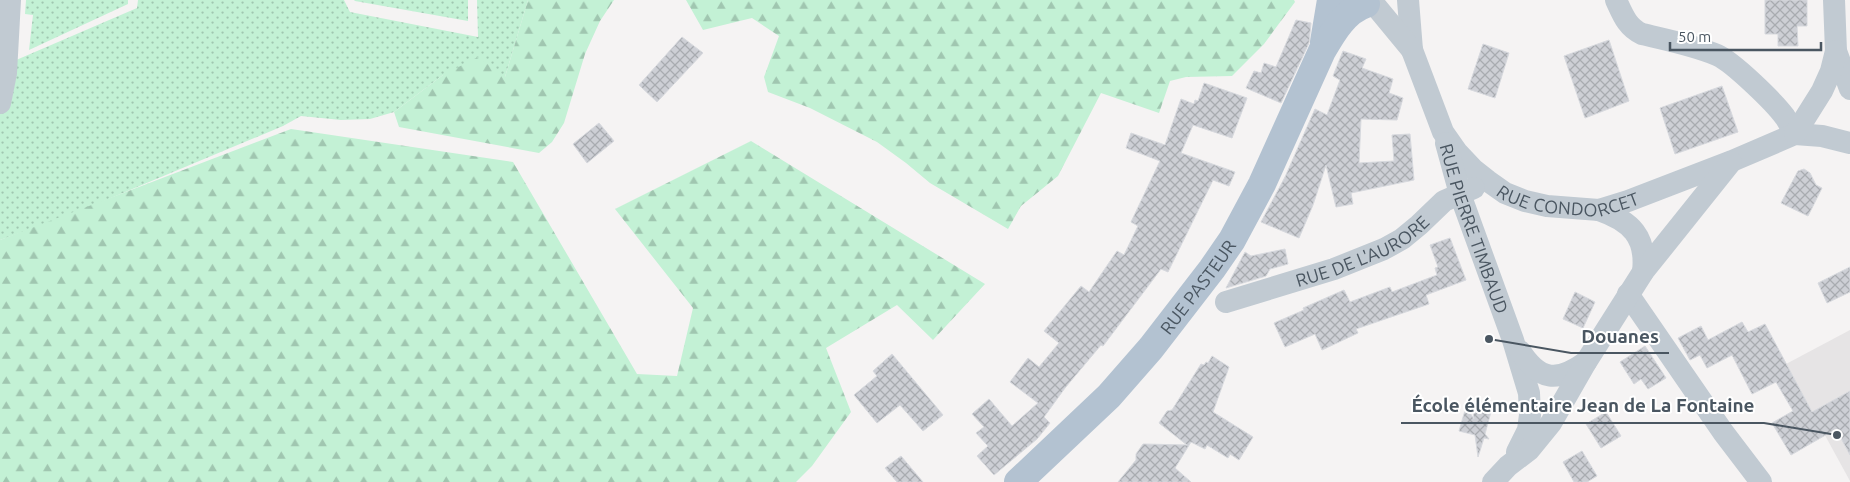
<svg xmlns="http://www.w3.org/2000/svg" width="1850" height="482" font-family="Ubuntu,sans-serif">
  <defs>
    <pattern id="grass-dots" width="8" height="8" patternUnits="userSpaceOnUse" patternTransform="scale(1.25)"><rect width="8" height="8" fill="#c3f1d5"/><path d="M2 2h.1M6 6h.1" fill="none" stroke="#a0c6b0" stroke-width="1.8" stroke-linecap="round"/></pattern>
    <pattern id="forest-firs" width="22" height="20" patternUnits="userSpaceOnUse" patternTransform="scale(1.25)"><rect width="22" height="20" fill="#c3f1d5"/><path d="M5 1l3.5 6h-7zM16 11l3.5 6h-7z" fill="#a0c6b0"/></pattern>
    <pattern id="building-cross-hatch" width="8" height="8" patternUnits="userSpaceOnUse" patternTransform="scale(1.25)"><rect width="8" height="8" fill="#cdcfd5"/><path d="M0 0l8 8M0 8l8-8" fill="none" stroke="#a8abb0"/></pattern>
  </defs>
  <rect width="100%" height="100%" fill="#f5f3f3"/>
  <path fill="#e6e4e5" d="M 1850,330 L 1850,481 L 1786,364 Z"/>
  <g fill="url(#grass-dots)">
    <path d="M 26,0 L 128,0 L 128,4 L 29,50 L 33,15 L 25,14 Z"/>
    <path d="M 138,0 L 344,0 L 350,12 L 478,37 L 477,0 L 528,0 L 505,77 L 443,75 L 394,112 L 370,119 L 341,120 L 301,116 L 283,126 L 68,216 L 0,240 L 0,67 L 137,8 Z"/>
    <path d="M 354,0 L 468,0 L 468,21 L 355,1 Z"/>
  </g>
  <g fill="url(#forest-firs)">
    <path d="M 528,0 L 614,0 L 600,21 L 585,54 L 564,123 L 552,142 L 539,153 L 399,127 L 394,112 L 443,75 L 478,57 L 505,77 Z"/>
    <path d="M 686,0 L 1294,0 L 1295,2 L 1264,44 L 1232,76 L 1186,77 L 1170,81 L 1159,113 L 1101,93 L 1058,176 L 1021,206 L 1008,229 L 930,183 L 906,163 L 877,142 L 810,108 L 768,92 L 764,77 L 779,36 L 752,18 L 703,30 Z"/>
    <path d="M 291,129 L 513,162 L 637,374 L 677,376 L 693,308 L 615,209 L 751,141 L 985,284 L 933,340 L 897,305 L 826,348 L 851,412 L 812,466 L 796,482 L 0,482 L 0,240 Z"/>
  </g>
  <g fill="url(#building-cross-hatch)" stroke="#d7d9de">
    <path d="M 1765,0 L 1807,0 L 1807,26 L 1797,26 L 1798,46 L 1778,46 L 1778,34 L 1765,34 Z"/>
    <path d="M 1296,20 L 1311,23 L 1309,43 L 1281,103 L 1246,88 L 1254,71 L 1261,73 L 1264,63 L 1276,67 Z"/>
    <path d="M 682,37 L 703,53 L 657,102 L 639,85 Z"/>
    <path d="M 1609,40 L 1629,101 L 1585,118 L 1564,56 Z"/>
    <path d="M 1483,44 L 1509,53 L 1495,98 L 1468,89 Z"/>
    <path d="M 1343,51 L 1366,59 L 1362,68 L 1393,79 L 1389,93 L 1403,98 L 1397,120 L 1361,119 L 1359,163 L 1394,161 L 1392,135 L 1410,134 L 1414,180 L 1351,193 L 1353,204 L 1336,207 L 1326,165 L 1313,205 L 1299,238 L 1261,222 L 1285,177 L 1315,109 L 1327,115 L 1340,80 L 1333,76 Z"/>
    <path d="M 1204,83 L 1247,98 L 1232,138 L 1193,125 L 1181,153 L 1235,172 L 1229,186 L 1213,180 L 1168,272 L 1161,269 L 1103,346 L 1101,345 L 1065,388 L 1044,417 L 1050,423 L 1037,439 L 994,475 L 977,456 L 988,446 L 976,433 L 984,427 L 972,414 L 989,399 L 1012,426 L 1038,403 L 1010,382 L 1028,358 L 1039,367 L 1059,343 L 1044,331 L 1081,286 L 1089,292 L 1117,251 L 1124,255 L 1138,226 L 1131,222 L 1160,161 L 1126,148 L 1131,133 L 1165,145 L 1181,99 L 1194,104 L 1195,100 L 1198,101 Z"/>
    <path d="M 1722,86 L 1738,132 L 1675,154 L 1660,108 Z"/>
    <path d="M 599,123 L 614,141 L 587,163 L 573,144 Z"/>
    <path d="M 1804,169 L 1810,173 L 1816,185 L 1822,188 L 1808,216 L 1781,203 L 1798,171 Z"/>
    <path d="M 1450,238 L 1466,280 L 1426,295 L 1429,304 L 1356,329 L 1358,333 L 1322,350 L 1315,334 L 1285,347 L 1274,323 L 1304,310 L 1303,308 L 1344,290 L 1350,302 L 1390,287 L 1392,292 L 1437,275 L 1435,268 L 1438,267 L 1430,245 Z"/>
    <path d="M 1285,249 L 1288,264 L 1270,269 L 1266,276 L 1226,288 L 1245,252 L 1251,256 Z"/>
    <path d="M 1850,267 L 1850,292 L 1827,303 L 1818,283 Z"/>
    <path d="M 1575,292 L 1595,302 L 1583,328 L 1563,319 Z"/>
    <path d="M 1742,322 L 1748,332 L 1765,324 L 1812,412 L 1850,391 L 1850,455 L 1836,429 L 1791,455 L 1772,423 L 1793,411 L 1776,382 L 1752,394 L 1732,355 L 1707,368 L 1700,355 L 1690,360 L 1678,338 L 1701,326 L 1708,340 Z"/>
    <path d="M 1645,346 L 1666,378 L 1648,389 L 1641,379 L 1634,384 L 1620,362 Z"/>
    <path d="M 892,354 L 943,415 L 923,431 L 900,405 L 877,423 L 854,395 L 877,376 L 873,371 Z"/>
    <path d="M 1212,356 L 1229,367 L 1213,412 L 1253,437 L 1239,460 L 1230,454 L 1228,458 L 1207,445 L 1205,449 L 1191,442 L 1175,468 L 1191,482 L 1118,482 L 1136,460 L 1136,454 L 1143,444 L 1187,445 L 1159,423 L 1167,411 L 1172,410 L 1201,364 L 1204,365 L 1206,362 L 1208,363 Z"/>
    <path d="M 1472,402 L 1492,408 L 1485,434 L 1489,439 L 1484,438 L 1478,457 L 1475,435 L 1459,431 L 1466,407 L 1474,419 Z"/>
    <path d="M 1606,412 L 1621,436 L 1601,448 L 1586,424 Z"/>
    <path d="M 1582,451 L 1597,476 L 1587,482 L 1574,482 L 1563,462 Z"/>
    <path d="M 901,456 L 923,482 L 897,482 L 885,468 Z"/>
  </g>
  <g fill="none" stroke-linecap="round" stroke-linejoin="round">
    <g stroke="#c1cad2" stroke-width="22">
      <path d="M 1408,0 L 1412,50"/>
      <path d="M 1616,0 C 1623,15 1627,27 1642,34 C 1667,40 1693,45 1717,55 C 1733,62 1775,103 1785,117 C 1789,123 1792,129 1795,134"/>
      <path d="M 1834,0 L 1836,51 L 1850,89"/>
      <path id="s1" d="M 1374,4 L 1412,50 L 1443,132 L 1457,152 L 1474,170 L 1488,181 L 1505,193 L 1525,201 L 1547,206 L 1599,210 L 1628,201 L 1732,161 L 1795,134 L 1822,136 L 1850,143"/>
      <path d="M 0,103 L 6,73 L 10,0"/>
      <path d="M 1795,134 L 1822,91 L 1831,71 L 1836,51"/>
      <path id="s2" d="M 1446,143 L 1460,194 L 1513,340 L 1529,393 L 1530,415 L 1528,430 L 1517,452"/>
      <path d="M 1599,210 C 1631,221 1647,237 1643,272"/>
      <path d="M 1628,294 L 1723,432 L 1761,482"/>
      <path id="s3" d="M 1226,302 L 1334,269 L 1384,249 L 1402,239 L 1419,225 L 1444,201 L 1474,188"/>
      <path d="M 1520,351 C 1540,382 1558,382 1586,362"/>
      <path d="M 1493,482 L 1508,466 L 1529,450 L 1551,423 L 1586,362 L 1643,272 L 1731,162"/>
    </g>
    <g stroke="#b3c2d1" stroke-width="28">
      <path d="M 1324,42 L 1331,0"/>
      <path id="s4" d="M 1018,482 L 1109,396 L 1151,348 L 1212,269 L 1232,240 L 1262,184 L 1322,51 C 1333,32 1345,11 1366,4"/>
    </g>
  </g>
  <g text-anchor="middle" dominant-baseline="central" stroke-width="4" stroke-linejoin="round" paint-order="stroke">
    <g font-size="18" fill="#4a5661" stroke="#fff">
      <text stroke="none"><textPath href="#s1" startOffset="300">RUE CONDORCET</textPath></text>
      <text stroke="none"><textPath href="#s2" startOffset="90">RUE PIERRE TIMBAUD</textPath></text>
      <text stroke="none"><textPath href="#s3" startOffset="146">RUE DE L'AURORE</textPath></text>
      <text stroke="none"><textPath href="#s4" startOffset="266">RUE PASTEUR</textPath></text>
    </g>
  </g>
  <path fill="none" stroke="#4a5661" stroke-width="2" d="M1489 339L1571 353H1669M1837 435L1764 423H1401"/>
  <g fill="#4a5661" stroke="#fff" stroke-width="2">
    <circle cx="1489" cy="339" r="5"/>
    <circle cx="1837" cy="435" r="5"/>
  </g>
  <g font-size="19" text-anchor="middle" font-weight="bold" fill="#4a5661" stroke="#fff" stroke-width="4" stroke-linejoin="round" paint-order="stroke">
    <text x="1620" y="343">Douanes</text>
    <text x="1583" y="412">École élémentaire Jean de La Fontaine</text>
  </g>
  <path d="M1670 42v8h151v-8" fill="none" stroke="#4a5661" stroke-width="2.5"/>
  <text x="1678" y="42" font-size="15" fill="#4a5661" stroke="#ffffff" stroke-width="4" paint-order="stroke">50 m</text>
</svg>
